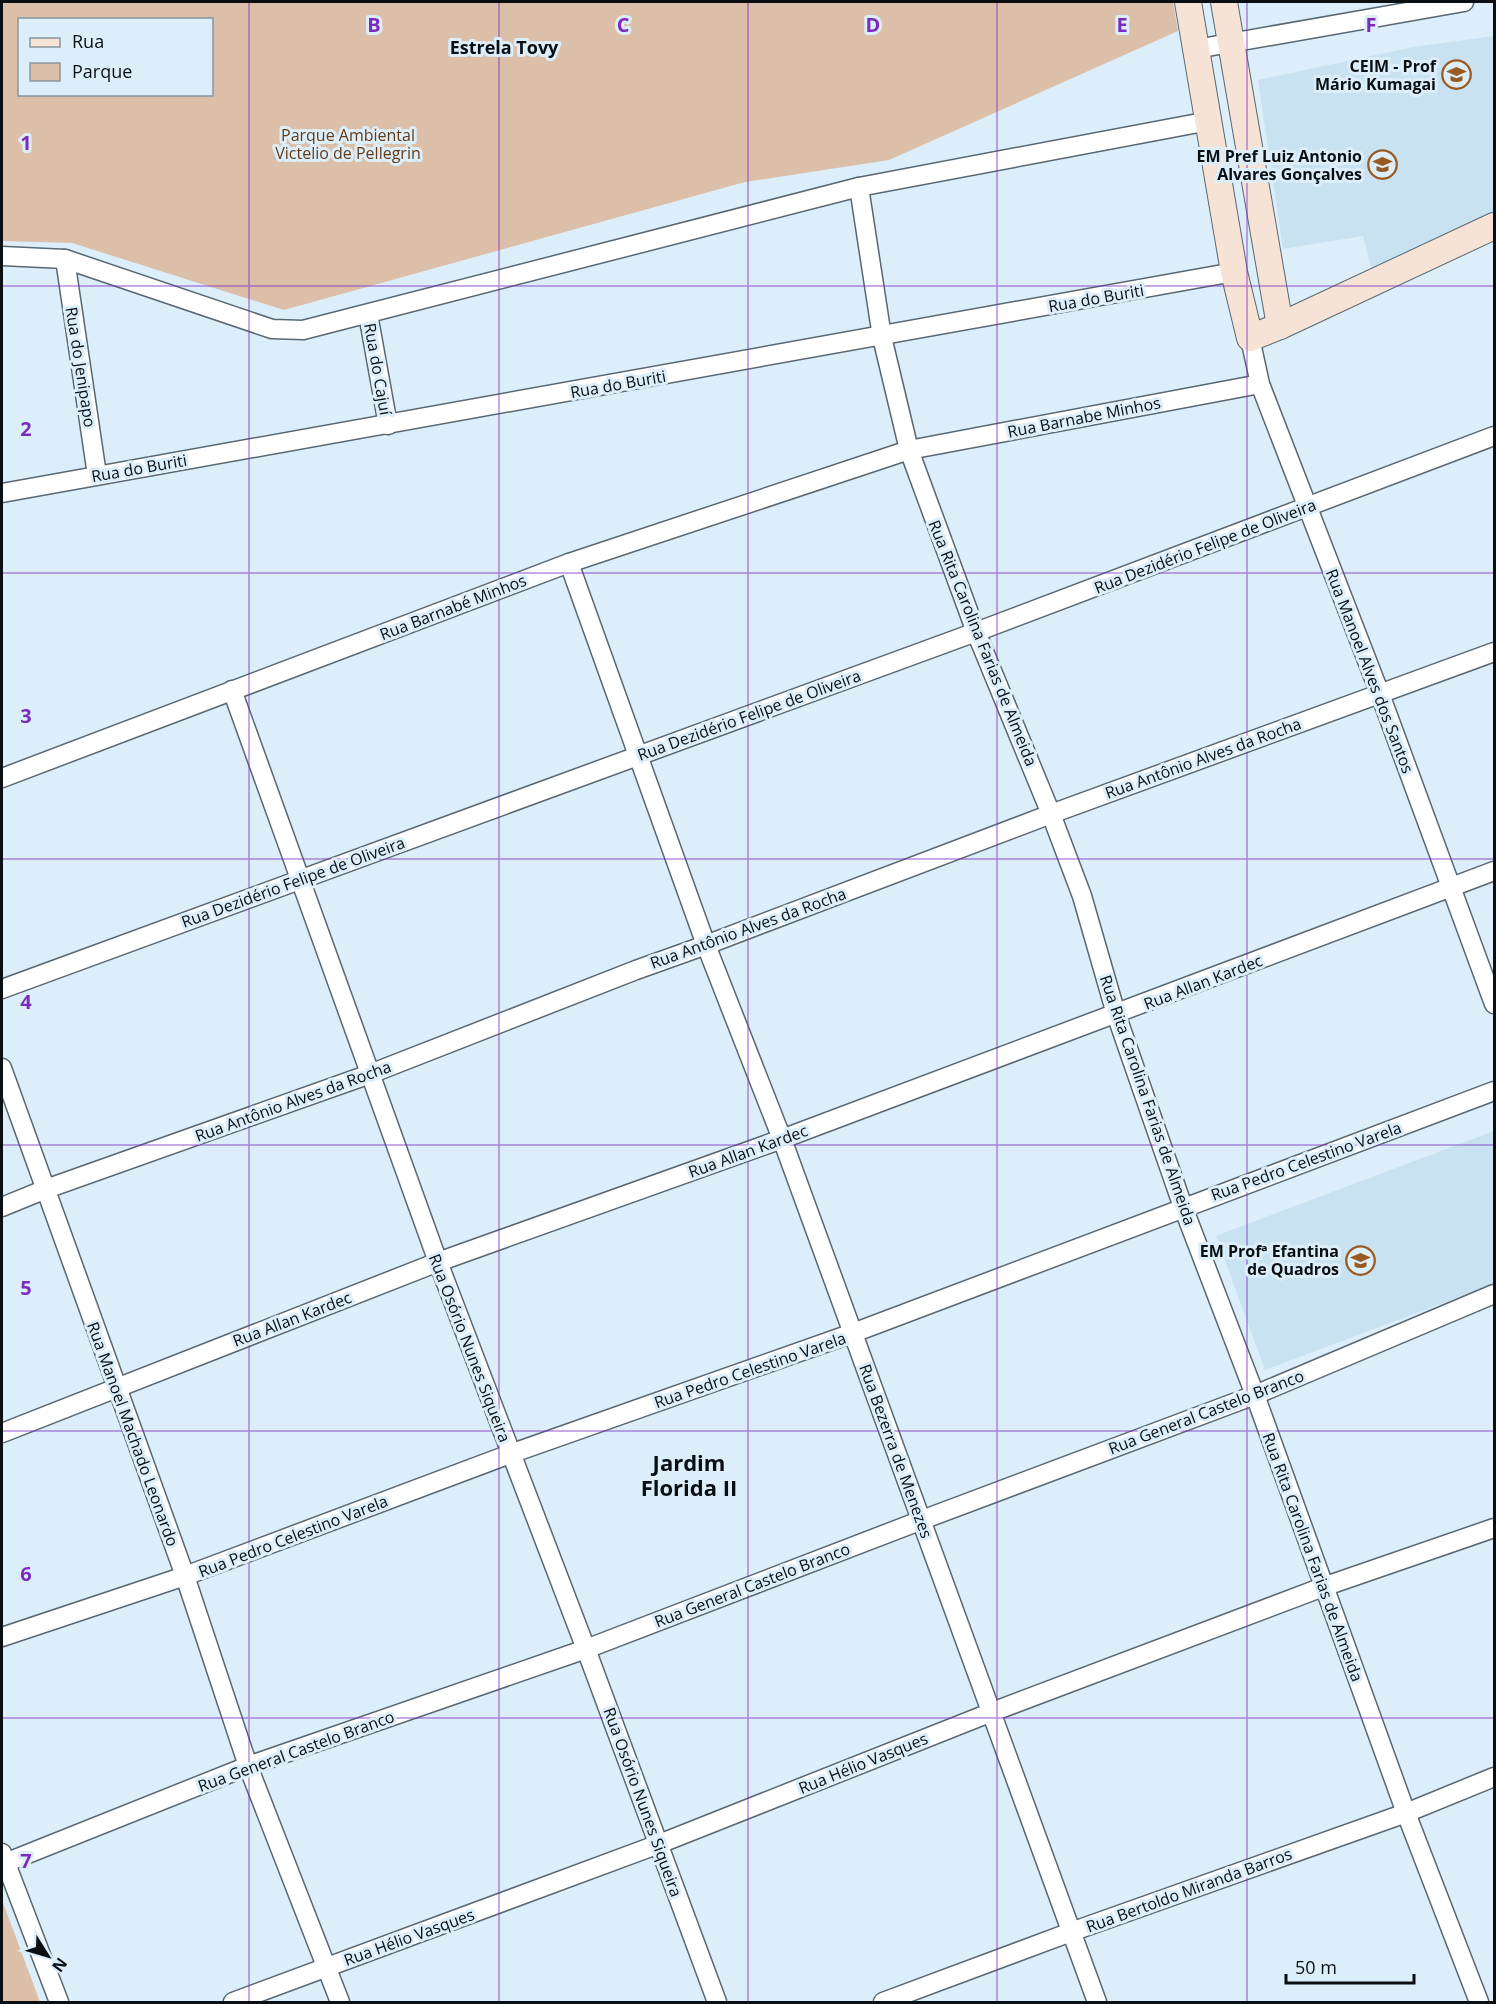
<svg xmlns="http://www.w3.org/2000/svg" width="1496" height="2004" font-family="'Open Sans',sans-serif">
  <rect width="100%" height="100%" fill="#dceef9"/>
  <g fill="#c9e2f1">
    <path d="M 1494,36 L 1494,214 L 1372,271 L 1363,236 L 1283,249 L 1258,80 L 1413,47 Z"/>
    <path d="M 1494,1131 L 1494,1284 L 1265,1370 L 1216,1236 Z"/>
  </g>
  <g fill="#dcbfa9" fill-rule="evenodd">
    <path d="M 2,2 L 1173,2 L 1178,31 L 889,160 L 745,182 L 284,310 L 72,243 L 2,241 ZM 20,20 L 212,20 L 212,94 L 20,94 Z"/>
    <path d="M 2,1900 L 40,2002 L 2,2002 Z"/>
  </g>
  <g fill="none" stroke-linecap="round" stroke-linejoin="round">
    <defs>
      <g id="street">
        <path d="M 1196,49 L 1464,2"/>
        <path d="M 859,187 L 882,337 L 909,450 L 976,632 L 1051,814 L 1082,896 L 1116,1014 L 1183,1207 L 1255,1395 L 1406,1813 L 1479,2002"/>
        <path d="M 2,256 L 65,259 L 272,329 L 303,330 L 859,187 L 1209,121"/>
        <path d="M 65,259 L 97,475"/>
        <path d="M 368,314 L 388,425"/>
        <path d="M 1250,338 L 1260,384 L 1380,694 L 1494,1004"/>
        <path d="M 2,493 L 1234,272"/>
        <path d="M 569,563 L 706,945 L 782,1139 L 1097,2002"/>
        <path d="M 232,690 L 438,1262 L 586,1649 L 717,2002"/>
        <path d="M 2,778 L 569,563 L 909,450 L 1260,384"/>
        <path d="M 2,989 L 976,632 L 1494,436"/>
        <path d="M 2,1068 L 185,1576 L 248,1766 L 340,2002"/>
        <path d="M 2,1207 L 46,1189 L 370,1074 L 636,970 L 706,945 L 1051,814 L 1494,652"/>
        <path d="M 2,1433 L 438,1262 L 782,1139 L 1494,871"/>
        <path d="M 2,1637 L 185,1576 L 510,1454 L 853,1333 L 1494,1091"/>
        <path d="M 2,1853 L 59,2002"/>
        <path d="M 5,1863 L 248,1766 L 586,1649 L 922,1520 L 1255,1395 L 1494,1294"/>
        <path d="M 233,2002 L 659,1844 L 992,1712 L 1323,1587 L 1494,1528"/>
        <path d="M 883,2002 L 1071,1932 L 1406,1813 L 1494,1777"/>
      </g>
      <g id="secondary">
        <path d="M 1188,2 L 1234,272 L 1250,338 L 1280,326 L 1494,226"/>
        <path d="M 1224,2 L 1280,326"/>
      </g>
    </defs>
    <use href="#street" stroke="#586771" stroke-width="21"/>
    <use href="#secondary" stroke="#586771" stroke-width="28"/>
    <use href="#street" stroke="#fff" stroke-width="18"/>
    <use href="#secondary" stroke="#f6e3d5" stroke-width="26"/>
  </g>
  <path fill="none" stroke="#7b2cbf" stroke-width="1.5" stroke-opacity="0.55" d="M 249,2 L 249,2002M 499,2 L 499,2002M 748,2 L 748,2002M 997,2 L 997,2002M 1247,2 L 1247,2002M 2,286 L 1494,286M 2,573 L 1494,573M 2,859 L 1494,859M 2,1145 L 1494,1145M 2,1431 L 1494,1431M 2,1718 L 1494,1718"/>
  <defs>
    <symbol id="school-ring" viewBox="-11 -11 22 22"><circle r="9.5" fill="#dceef9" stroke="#995921" stroke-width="1.5"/><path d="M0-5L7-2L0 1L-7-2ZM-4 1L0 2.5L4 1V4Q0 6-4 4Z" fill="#995921"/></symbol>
  </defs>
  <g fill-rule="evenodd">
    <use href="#school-ring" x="1440" y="58" width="33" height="33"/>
    <use href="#school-ring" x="1366" y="148" width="33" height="33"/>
    <use href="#school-ring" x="1344" y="1244" width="33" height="33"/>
  </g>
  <g text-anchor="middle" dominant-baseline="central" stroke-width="6" stroke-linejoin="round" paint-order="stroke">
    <g font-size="16" font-weight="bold" fill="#090f13" stroke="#dceef9" text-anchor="end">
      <text x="1436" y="66">CEIM - Prof<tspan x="1436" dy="18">Mário Kumagai</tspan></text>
      <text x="1362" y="156">EM Pref Luiz Antonio<tspan x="1362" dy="18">Alvares Gonçalves</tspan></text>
      <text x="1339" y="1251">EM Profª Efantina<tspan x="1339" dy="18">de Quadros</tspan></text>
    </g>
    <g font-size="16" fill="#653b16" stroke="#dceef9">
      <text x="348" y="135">Parque Ambiental<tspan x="348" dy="18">Victelio de Pellegrin</tspan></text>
    </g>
    <g font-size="16" fill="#090f13" stroke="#dceef9">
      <text transform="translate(1096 298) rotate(-10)">Rua do Buriti</text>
      <text transform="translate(81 367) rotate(81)">Rua do Jenipapo</text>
      <text transform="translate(378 369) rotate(80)">Rua do Cajuí</text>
      <text transform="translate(618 384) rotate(-10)">Rua do Buriti</text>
      <text transform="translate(1084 417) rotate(-11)">Rua Barnabe Minhos</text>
      <text transform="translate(139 468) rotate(-10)">Rua do Buriti</text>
      <text transform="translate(1205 546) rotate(-21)">Rua Dezidério Felipe de Oliveira</text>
      <text transform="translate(453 607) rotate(-21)">Rua Barnabé Minhos</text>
      <text transform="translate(983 643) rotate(68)">Rua Rita Carolina Farias de Almeida</text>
      <text transform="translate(1370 671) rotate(69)">Rua Manoel Alves dos Santos</text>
      <text transform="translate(749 715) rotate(-20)">Rua Dezidério Felipe de Oliveira</text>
      <text transform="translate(1203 758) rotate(-20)">Rua Antônio Alves da Rocha</text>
      <text transform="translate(293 882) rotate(-20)">Rua Dezidério Felipe de Oliveira</text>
      <text transform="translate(748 928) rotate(-20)">Rua Antônio Alves da Rocha</text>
      <text transform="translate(1203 982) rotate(-21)">Rua Allan Kardec</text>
      <text transform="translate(1148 1100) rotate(71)">Rua Rita Carolina Farias de Almeida</text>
      <text transform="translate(293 1101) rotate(-20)">Rua Antônio Alves da Rocha</text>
      <text transform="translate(748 1151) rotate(-20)">Rua Allan Kardec</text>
      <text transform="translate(1306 1161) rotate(-20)">Rua Pedro Celestino Varela</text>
      <text transform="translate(292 1319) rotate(-21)">Rua Allan Kardec</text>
      <text transform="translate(470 1348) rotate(69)">Rua Osório Nunes Siqueira</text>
      <text transform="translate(750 1370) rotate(-19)">Rua Pedro Celestino Varela</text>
      <text transform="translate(1206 1412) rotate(-21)">Rua General Castelo Branco</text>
      <text transform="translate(133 1434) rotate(70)">Rua Manoel Machado Leonardo</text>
      <text transform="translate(896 1451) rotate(70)">Rua Bezerra de Menezes</text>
      <text transform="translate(293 1536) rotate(-21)">Rua Pedro Celestino Varela</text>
      <text transform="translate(1313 1557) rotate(70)">Rua Rita Carolina Farias de Almeida</text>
      <text transform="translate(752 1585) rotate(-21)">Rua General Castelo Branco</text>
      <text transform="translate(296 1751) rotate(-20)">Rua General Castelo Branco</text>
      <text transform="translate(863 1763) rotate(-22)">Rua Hélio Vasques</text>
      <text transform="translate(643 1802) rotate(70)">Rua Osório Nunes Siqueira</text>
      <text transform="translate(1189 1890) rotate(-20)">Rua Bertoldo Miranda Barros</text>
      <text transform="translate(409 1937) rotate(-20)">Rua Hélio Vasques</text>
    </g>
    <g font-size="18" font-weight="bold" fill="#090f13" stroke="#dceef9">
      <text x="504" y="47">Estrela Tovy</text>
    </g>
    <g font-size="22" font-weight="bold" fill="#090f13" stroke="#dceef9">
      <text x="689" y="1462">Jardim<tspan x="689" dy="25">Florida II</tspan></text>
    </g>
  </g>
  <g font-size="20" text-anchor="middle" font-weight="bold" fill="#7b2cbf" stroke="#dceef9" stroke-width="6" stroke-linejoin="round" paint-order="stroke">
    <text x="374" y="32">B</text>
    <text x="623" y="32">C</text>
    <text x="873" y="32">D</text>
    <text x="1122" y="32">E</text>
    <text x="1371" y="32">F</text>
    <text x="26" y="150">1</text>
    <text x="26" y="436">2</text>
    <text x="26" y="723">3</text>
    <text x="26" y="1009">4</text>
    <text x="26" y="1295">5</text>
    <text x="26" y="1581">6</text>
    <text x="26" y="1868">7</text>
  </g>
  <rect width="1496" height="2004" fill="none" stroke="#090f13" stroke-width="6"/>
  <rect x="18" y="18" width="195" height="78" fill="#dceef9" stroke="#88959d" stroke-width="1.5"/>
  <rect x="30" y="38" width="30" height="9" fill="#f6e3d5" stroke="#88959d" stroke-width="1.5"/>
  <text x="72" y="48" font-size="18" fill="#090f13">Rua</text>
  <rect x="30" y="63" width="30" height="18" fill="#dcbfa9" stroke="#88959d" stroke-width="1.5"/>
  <text x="72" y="78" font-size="18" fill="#090f13">Parque</text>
  <g transform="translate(48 1956) rotate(127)" stroke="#dceef9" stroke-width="4.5" paint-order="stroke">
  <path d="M0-4.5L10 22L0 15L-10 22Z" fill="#090f13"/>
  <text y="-9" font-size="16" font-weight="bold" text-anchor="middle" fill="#090f13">N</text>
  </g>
  <path d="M1286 1974v9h128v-9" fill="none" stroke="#090f13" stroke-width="3"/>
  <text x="1295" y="1974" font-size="18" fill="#090f13" stroke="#dceef9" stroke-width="4.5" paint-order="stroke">50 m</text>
</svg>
